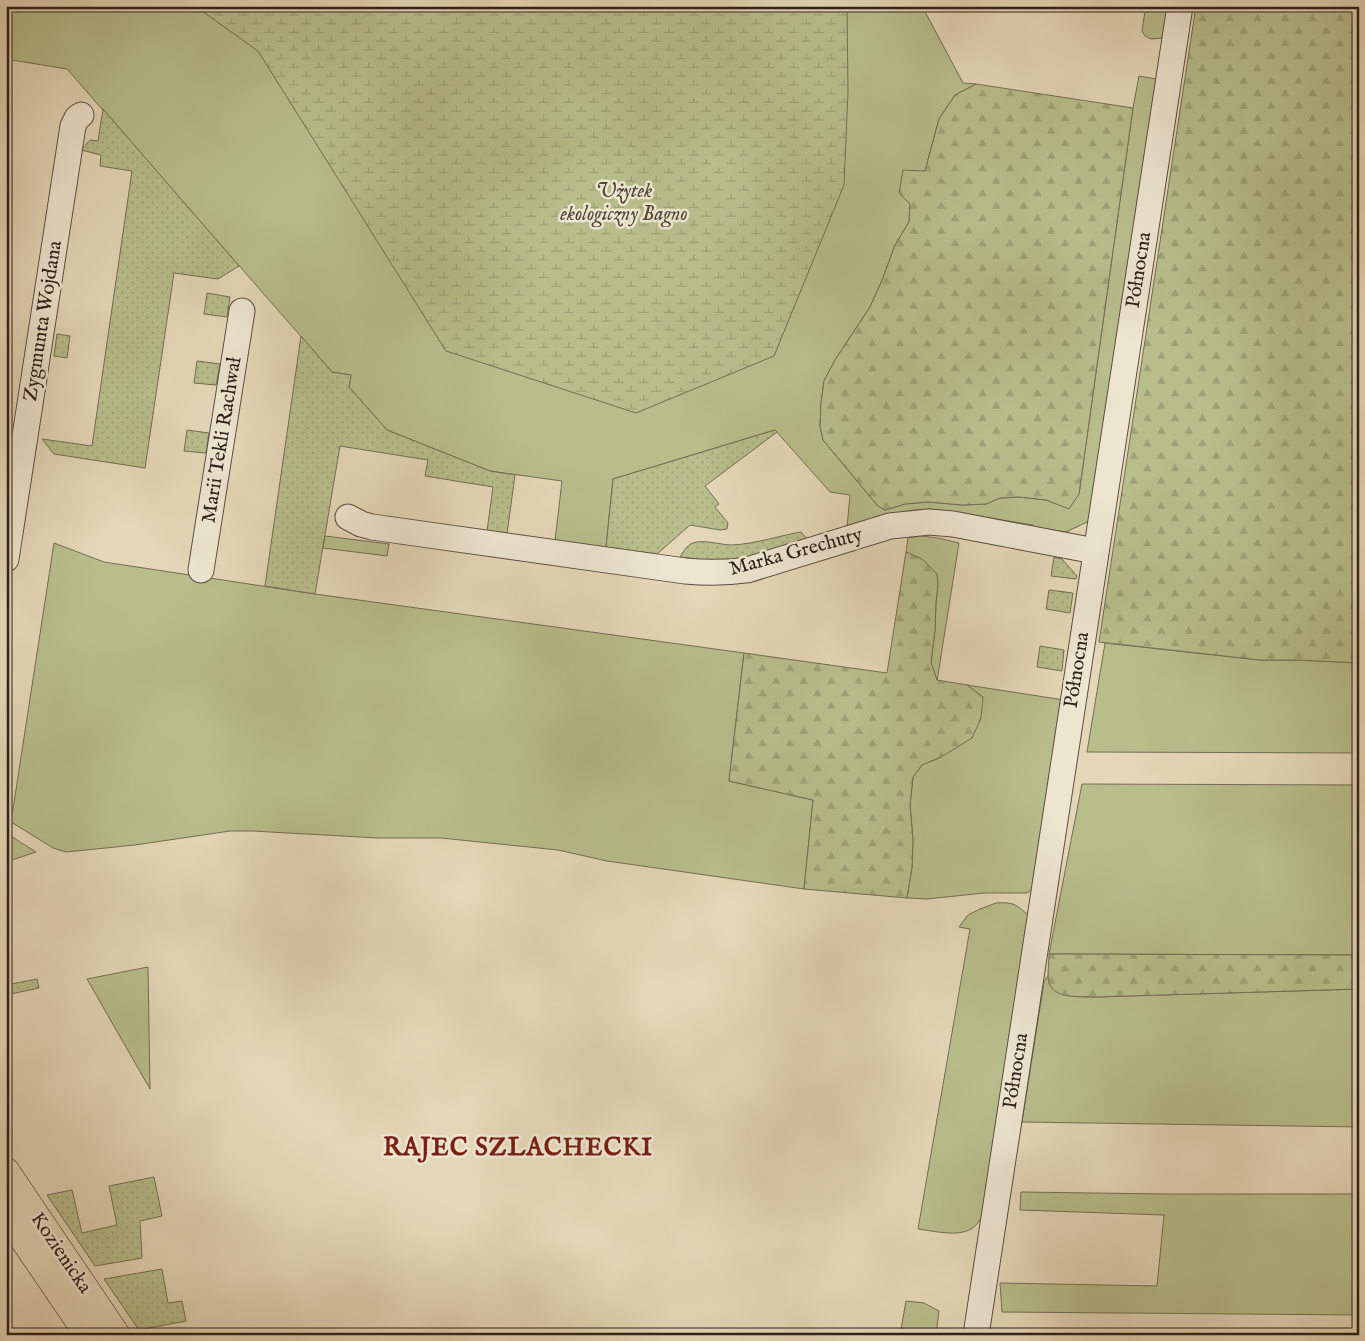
<svg xmlns="http://www.w3.org/2000/svg" width="1365" height="1341" font-family="'IM FELL English',serif">
  <defs>
    <pattern id="forest-firs" width="22" height="20" patternUnits="userSpaceOnUse" patternTransform="scale(1.25)"><rect width="22" height="20" fill="#b8bd8c"/><path d="M5 1l3.5 6h-7zM16 11l3.5 6h-7z" fill="#9ea278"/></pattern>
    <pattern id="wetland-marsh" width="20" height="14" patternUnits="userSpaceOnUse" patternTransform="scale(1.25)"><rect width="20" height="14" fill="#b8bd8c"/><path d="M1 5h8M5 5V1M11 12h8M15 12V8" fill="none" stroke="#9ea278"/></pattern>
    <pattern id="park-dots" width="8" height="8" patternUnits="userSpaceOnUse" patternTransform="scale(1.25)"><rect width="8" height="8" fill="#b8bd8c"/><path d="M2 2h.1M6 6h.1" fill="none" stroke="#9ea278" stroke-width="1.8" stroke-linecap="round"/></pattern>
  </defs>
  <rect width="100%" height="100%" fill="#e4d7b7"/>
  <filter id="stains"><feTurbulence type="fractalNoise" baseFrequency=".004" numOctaves="4"/><feColorMatrix values="0 0 0 0 .2 0 0 0 0 .09 0 0 0 0 .02 0 0 0 .5 -.17"/></filter>
  <radialGradient id="worn" r=".72"><stop offset=".6" stop-color="#630" stop-opacity="0"/><stop offset="1" stop-color="#630" stop-opacity=".3"/></radialGradient>
  <g fill="#b8bd8c" stroke="#736e54">
    <path d="M 6,6 L 922,6 L 963,83 L 976,84 L 955,95 L 939,119 L 925,171 L 910,204 L 909,222 L 895,245 L 883,278 L 870,307 L 835,360 L 824,381 L 821,403 L 820,426 L 823,440 L 878,506 L 885,510 L 905,504 L 928,502 L 962,505 L 986,504 L 1000,498 L 1019,497 L 1046,500 L 1069,508 L 1079,494 L 1133,108 L 1139,76 L 1156,79 L 1158,81 L 1091,522 L 1087,522 L 1066,532 L 1034,527 L 1033,525 L 931,509 L 914,510 L 878,517 L 847,527 L 850,495 L 830,492 L 775,430 L 613,479 L 606,547 L 555,541 L 562,481 L 490,471 L 387,430 L 349,387 L 351,375 L 332,372 L 67,69 L 6,59 Z"/>
    <path d="M 1136,6 L 1171,6 L 1164,38 L 1151,39 L 1145,36 L 1142,31 L 1145,11 L 1136,8 Z"/>
    <path d="M 325,536 L 389,544 L 387,556 L 323,548 Z"/>
    <path d="M 921,536 L 938,538 L 959,543 L 937,681 L 931,662 L 935,630 L 936,602 L 938,585 L 906,552 L 908,538 Z"/>
    <path d="M 54,543 L 104,562 L 315,594 L 744,653 L 729,781 L 813,800 L 804,889 L 607,861 L 558,850 L 441,838 L 378,838 L 252,831 L 230,831 L 135,845 L 66,852 L 53,848 L 11,822 Z"/>
    <path d="M 1105,643 L 1260,660 L 1298,660 L 1359,663 L 1359,753 L 1087,752 Z"/>
    <path d="M 967,685 L 1064,700 L 1034,888 L 1027,893 L 984,893 L 927,899 L 907,898 L 912,867 L 913,840 L 910,805 L 913,777 L 922,765 L 941,757 L 983,697 Z"/>
    <path d="M 1082,784 L 1359,785 L 1359,955 L 1049,954 Z"/>
    <path d="M 6,833 L 36,852 L 6,862 Z"/>
    <path d="M 996,903 C 1014,902 1016,904 1029,916 L 984,1213 C 981,1218 977,1226 971,1229 C 958,1237 933,1231 918,1229 L 970,929 L 959,927 L 968,915 L 980,909 Z"/>
    <path d="M 148,967 L 150,1089 L 87,979 Z"/>
    <path d="M 1049,974 C 1051,1000 1075,996 1096,997 L 1359,989 L 1359,1127 L 1022,1122 L 1044,982 Z"/>
    <path d="M 1021,1192 L 1165,1194 L 1359,1194 L 1359,1315 L 1002,1312 L 1000,1283 L 1157,1286 L 1164,1215 L 1020,1210 Z"/>
    <path d="M 906,1301 L 924,1303 L 939,1311 L 936,1335 L 900,1335 Z"/>
  </g>
  <g fill="url(#forest-firs)" stroke="#736e54">
    <path d="M 1196,6 L 1359,6 L 1359,663 L 1298,660 L 1260,660 L 1099,642 Z"/>
    <path d="M 976,84 L 1133,108 L 1079,494 L 1069,509 L 1046,500 L 1019,497 L 1000,498 L 986,504 L 962,505 L 928,502 L 905,504 L 885,510 L 878,506 L 823,440 L 820,426 L 821,403 L 824,381 L 835,360 L 870,307 L 883,278 L 895,245 L 909,222 L 910,204 L 899,193 L 903,170 L 925,171 L 939,119 L 955,95 Z"/>
    <path d="M 906,552 L 922,559 L 937,574 L 938,585 L 936,602 L 935,630 L 931,662 L 937,680 L 967,685 L 983,697 L 981,718 L 972,738 L 941,757 L 922,765 L 913,777 L 910,805 L 913,840 L 912,867 L 907,898 L 804,889 L 813,800 L 729,781 L 744,653 L 887,673 Z"/>
    <path d="M 1049,954 L 1359,955 L 1359,989 L 1096,997 C 1082,996 1055,1000 1049,983 C 1047,975 1049,963 1049,954 Z"/>
  </g>
  <path fill="url(#wetland-marsh)" stroke="#736e54" d="M 195,6 L 847,6 L 848,92 L 844,185 L 774,356 L 636,413 L 446,351 L 258,51 Z"/>
  <g fill="url(#park-dots)" stroke="#736e54">
    <path d="M 103,109 L 239,266 L 218,279 L 174,273 L 145,468 L 54,454 L 42,439 L 92,446 L 132,171 L 100,166 L 101,155 L 81,150 L 90,140 L 98,141 Z"/>
    <path d="M 207,293 L 230,297 L 227,317 L 204,314 Z"/>
    <path d="M 57,334 L 70,336 L 67,358 L 54,356 Z"/>
    <path d="M 301,336 L 332,372 L 351,375 L 349,387 L 387,430 L 490,471 L 515,475 L 507,534 L 487,531 L 493,487 L 425,476 L 428,460 L 340,446 L 315,594 L 265,586 Z"/>
    <path d="M 197,361 L 220,364 L 216,385 L 194,383 Z"/>
    <path d="M 187,430 L 209,433 L 206,453 L 184,451 Z"/>
    <path d="M 775,430 L 777,432 L 705,486 L 719,504 L 715,507 L 728,523 L 727,529 L 720,530 L 690,525 L 657,554 L 606,547 L 613,479 Z"/>
    <path d="M 801,532 L 808,540 L 744,559 L 718,562 L 680,557 C 683,552 687,545 693,543 C 703,539 721,545 732,545 C 755,544 778,536 801,532 Z"/>
    <path d="M 1054,557 L 1062,559 L 1077,576 L 1076,579 L 1051,576 Z"/>
    <path d="M 1049,590 L 1073,593 L 1070,613 L 1046,609 Z"/>
    <path d="M 1040,646 L 1064,650 L 1062,671 L 1037,667 Z"/>
    <path d="M 37,979 L 39,988 L 6,995 L 6,985 Z"/>
    <path d="M 154,1177 L 162,1216 L 140,1221 L 142,1258 L 95,1266 L 47,1195 L 72,1190 L 82,1233 L 117,1225 L 109,1186 Z"/>
    <path d="M 162,1269 L 168,1303 L 182,1301 L 186,1321 L 139,1330 L 104,1279 Z"/>
  </g>
  <g fill="none" stroke-linecap="round" stroke-linejoin="round">
    <defs>
      <g id="minor">
        <path d="M 348,517 L 361,524 L 372,527 L 685,571 C 706,573 726,573 747,570 L 890,526 L 929,522 L 953,524 L 1095,551"/>
        <path d="M 6,559 L 73,126 L 77,118 L 81,115"/>
        <path d="M 201,570 L 242,311"/>
        <path d="M 976,1335 L 1180,6"/>
      </g>
      <g id="major">
        <path d="M 6,1172 L 116,1335"/>
        <path d="M 6,1213 L 89,1335"/>
      </g>
    </defs>
    <use href="#minor" stroke="#5c4e42" stroke-width="27"/>
    <use href="#major" stroke="#2e201b" stroke-width="29"/>
    <use href="#minor" stroke="#ede5d0" stroke-width="25"/>
    <use href="#major" stroke="#e4d7b7" stroke-width="28"/>
  </g>
  <g text-anchor="middle" dominant-baseline="central" stroke-width="5" stroke-linejoin="round" paint-order="stroke">
    <g font-size="20" font-style="italic" fill="#504737" stroke="#ede5d0">
      <text x="624" y="191">Użytek<tspan x="624" dy="23">ekologiczny Bagno</tspan></text>
    </g>
    <g font-size="20" fill="#2e201b" stroke="#ede5d0">
      <text transform="translate(1139 270) rotate(-81)">Północna</text>
      <text transform="translate(43 321) rotate(-81)">Zygmunta Wojdana</text>
      <text transform="translate(222 440) rotate(-81)">Marii Tekli Rachwał</text>
      <text transform="translate(796 552) rotate(-15)">Marka Grechuty</text>
      <text transform="translate(1077 670) rotate(-81)">Północna</text>
      <text transform="translate(1016 1071) rotate(-81)">Północna</text>
      <text transform="translate(61 1253) rotate(56)">Kozienicka</text>
    </g>
    <g font-size="25" font-weight="bold" letter-spacing="1" fill="#7a1f14" stroke="#ede5d0">
      <text x="518" y="1148">RAJEC SZLACHECKI</text>
    </g>
  </g>
  <rect width="1365" height="1341" fill="none" stroke="#e4d7b7" stroke-width="25"/>
  <rect x="8" y="8" width="1350" height="1326" fill="none" stroke="#2e201b" stroke-width="2.5"/>
  <rect x="12" y="12" width="1340" height="1316" fill="none" stroke="#2e201b"/>
  <rect width="100%" height="100%" filter="url(#stains)"/>
  <rect width="100%" height="100%" fill="url(#worn)"/>
</svg>
